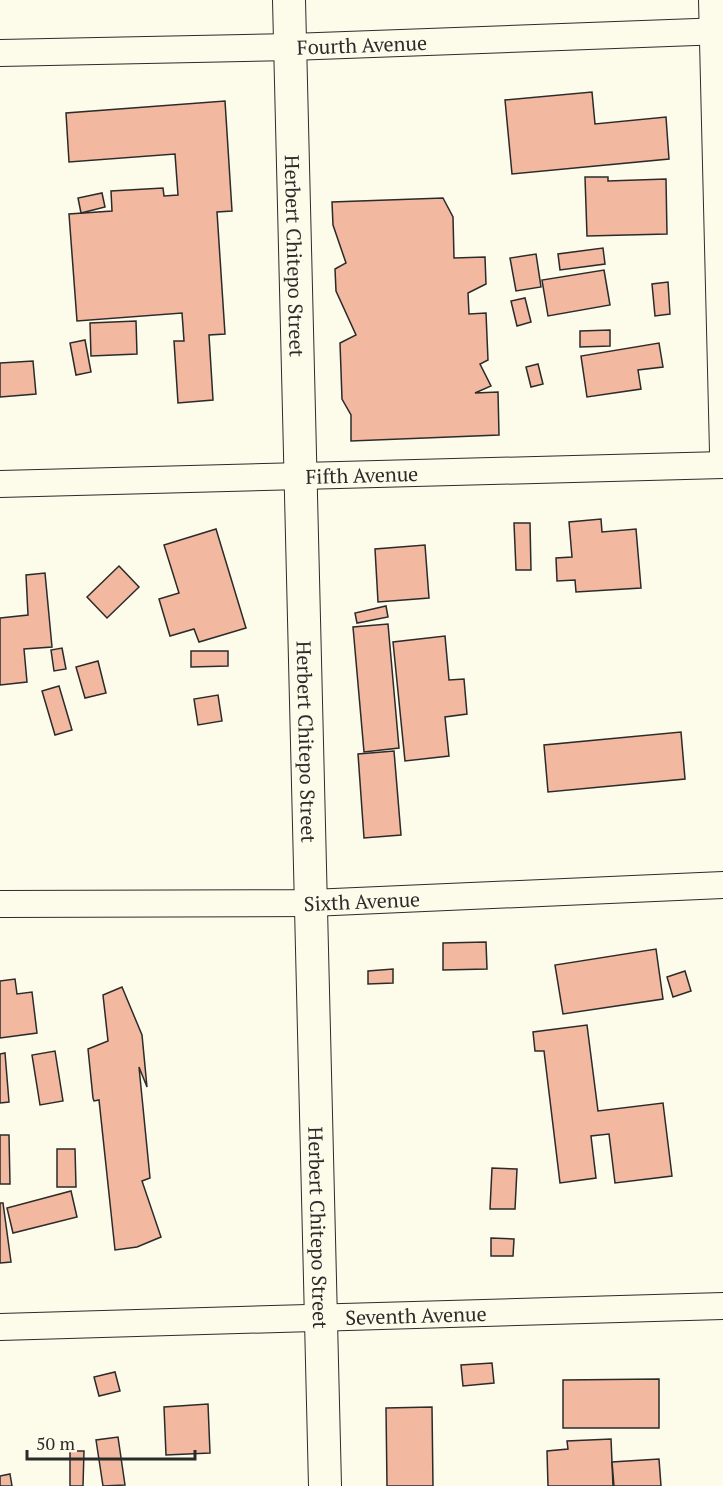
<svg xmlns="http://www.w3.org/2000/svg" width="723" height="1486" font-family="'PT Serif',serif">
  <rect width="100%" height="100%" fill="#fdfbea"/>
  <g fill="#f2b8a0" stroke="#2b2b2b" stroke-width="1.5">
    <path d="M 592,92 L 595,124 L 666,117 L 669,159 L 512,174 L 505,100 Z"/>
    <path d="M 225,101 L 232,211 L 217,212 L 225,334 L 209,335 L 213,400 L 178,403 L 174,341 L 184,341 L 182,313 L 77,321 L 69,214 L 112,211 L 111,191 L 163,188 L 164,196 L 178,195 L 175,154 L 69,162 L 66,113 Z"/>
    <path d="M 585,177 L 608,177 L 608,181 L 666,179 L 667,234 L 587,236 Z"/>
    <path d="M 102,193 L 105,207 L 81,213 L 78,198 Z"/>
    <path d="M 443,198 L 453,217 L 454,258 L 485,257 L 486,284 L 468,293 L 469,314 L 486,313 L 488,360 L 480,364 L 491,386 L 475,393 L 498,392 L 499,435 L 351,441 L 351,415 L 342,399 L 340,343 L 356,335 L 336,291 L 335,269 L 346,263 L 333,225 L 332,202 Z"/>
    <path d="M 603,248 L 605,264 L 560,270 L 558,254 Z"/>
    <path d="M 536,254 L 541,287 L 516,291 L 510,258 Z"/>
    <path d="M 604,270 L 610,305 L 548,316 L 542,280 Z"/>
    <path d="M 668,282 L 670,314 L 655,316 L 652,284 Z"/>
    <path d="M 525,298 L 531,322 L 517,326 L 511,301 Z"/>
    <path d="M 136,321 L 137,354 L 91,356 L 90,323 Z"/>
    <path d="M 610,330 L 610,346 L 580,347 L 580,331 Z"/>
    <path d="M 85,340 L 91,372 L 76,375 L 70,343 Z"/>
    <path d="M 659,343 L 663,367 L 638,370 L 641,389 L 587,397 L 581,356 Z"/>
    <path d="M 33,361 L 36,394 L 0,397 L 0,363 Z"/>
    <path d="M 538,364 L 543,384 L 531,387 L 526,367 Z"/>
    <path d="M 601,519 L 602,532 L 636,529 L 641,588 L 576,592 L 575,580 L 557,581 L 556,558 L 572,557 L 569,522 Z"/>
    <path d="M 514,523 L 530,523 L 531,570 L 516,570 Z"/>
    <path d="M 216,529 L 246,628 L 199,642 L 194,629 L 170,636 L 159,599 L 179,593 L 164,545 Z"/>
    <path d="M 425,545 L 429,598 L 378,602 L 375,549 Z"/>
    <path d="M 119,566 L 139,587 L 107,618 L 87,597 Z"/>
    <path d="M 45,573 L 52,647 L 24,649 L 27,682 L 0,685 L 0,618 L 28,615 L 26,575 Z"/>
    <path d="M 386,606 L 388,617 L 357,623 L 355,613 Z"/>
    <path d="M 388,624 L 399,748 L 364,752 L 353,627 Z"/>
    <path d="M 445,636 L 449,680 L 464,679 L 467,714 L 445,717 L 449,756 L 405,761 L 393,642 Z"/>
    <path d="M 62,648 L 66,669 L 54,671 L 51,650 Z"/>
    <path d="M 191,651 L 228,651 L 228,666 L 191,667 Z"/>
    <path d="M 98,661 L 106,693 L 85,698 L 76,667 Z"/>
    <path d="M 59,686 L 72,730 L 55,735 L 42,691 Z"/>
    <path d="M 218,695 L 222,721 L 198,725 L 194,699 Z"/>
    <path d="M 681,732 L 685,779 L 548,792 L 544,745 Z"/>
    <path d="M 394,751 L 401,835 L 364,838 L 358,754 Z"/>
    <path d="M 486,942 L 487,969 L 443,970 L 443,943 Z"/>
    <path d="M 656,949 L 663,999 L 563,1014 L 555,965 Z"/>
    <path d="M 393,969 L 393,983 L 368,984 L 368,971 Z"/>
    <path d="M 685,971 L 691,991 L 673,997 L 667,977 Z"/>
    <path d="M 15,979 L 17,994 L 32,992 L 37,1033 L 0,1038 L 0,981 Z"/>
    <path d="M 122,987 L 142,1035 L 147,1087 L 139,1067 L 150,1178 L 142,1181 L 161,1237 L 137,1247 L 115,1250 L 99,1100 L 94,1101 L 93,1098 L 88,1049 L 108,1041 L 103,995 Z"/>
    <path d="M 587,1025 L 598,1111 L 663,1103 L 672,1176 L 615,1183 L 609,1134 L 591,1136 L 596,1178 L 560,1183 L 544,1051 L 535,1051 L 533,1032 Z"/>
    <path d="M 55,1051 L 63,1101 L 40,1105 L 32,1055 Z"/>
    <path d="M 5,1053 L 9,1102 L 0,1103 L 0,1054 Z"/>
    <path d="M 0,1135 L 9,1135 L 10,1184 L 0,1184 Z"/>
    <path d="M 57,1149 L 75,1149 L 76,1187 L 57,1187 Z"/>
    <path d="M 492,1168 L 517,1169 L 515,1209 L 490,1209 Z"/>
    <path d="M 71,1191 L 77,1217 L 13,1233 L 7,1208 Z"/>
    <path d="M 0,1203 L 3,1203 L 11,1262 L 0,1263 Z"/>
    <path d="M 491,1238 L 514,1239 L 513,1256 L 491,1256 Z"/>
    <path d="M 492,1363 L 494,1383 L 463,1386 L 461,1365 Z"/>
    <path d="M 115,1372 L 120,1391 L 99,1396 L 94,1377 Z"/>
    <path d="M 659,1379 L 659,1428 L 563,1428 L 563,1380 Z"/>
    <path d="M 208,1404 L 210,1453 L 166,1455 L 164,1407 Z"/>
    <path d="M 432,1407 L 433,1486 L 387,1486 L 386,1408 Z"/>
    <path d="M 118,1437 L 125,1485 L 103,1486 L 96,1440 Z"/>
    <path d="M 611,1439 L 613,1486 L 548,1486 L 547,1451 L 568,1449 L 567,1441 Z"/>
    <path d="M 70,1451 L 84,1451 L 83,1486 L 70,1486 Z"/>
    <path d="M 659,1459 L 661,1486 L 614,1486 L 612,1462 Z"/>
    <path d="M 10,1474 L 12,1486 L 0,1486 L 0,1476 Z"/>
  </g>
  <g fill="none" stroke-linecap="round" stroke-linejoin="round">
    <defs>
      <g id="minor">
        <path d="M 712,0 L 723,452"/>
        <path id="s1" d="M 0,53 L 291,47 L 723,31"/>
        <path id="s2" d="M 0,484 L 723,465"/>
        <path id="s3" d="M 0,904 L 311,903 L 723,885"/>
        <path id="s4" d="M 0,1327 L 723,1306"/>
      </g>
      <g id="major">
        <path id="s5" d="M 289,0 L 325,1486"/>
      </g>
    </defs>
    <use href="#minor" stroke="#2b2b2b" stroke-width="28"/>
    <use href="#major" stroke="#2b2b2b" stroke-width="34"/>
    <use href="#minor" stroke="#fdfbea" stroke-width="26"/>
    <use href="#major" stroke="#fdfbea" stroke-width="32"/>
  </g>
  <g text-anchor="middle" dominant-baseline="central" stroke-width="4.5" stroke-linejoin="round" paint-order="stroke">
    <g font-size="20" fill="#2b2b2b" stroke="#fdfbea">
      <text stroke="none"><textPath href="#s1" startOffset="362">Fourth Avenue</textPath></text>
      <text stroke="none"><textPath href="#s5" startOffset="256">Herbert Chitepo Street</textPath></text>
      <text stroke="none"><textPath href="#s2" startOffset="362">Fifth Avenue</textPath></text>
      <text stroke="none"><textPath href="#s5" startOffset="742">Herbert Chitepo Street</textPath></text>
      <text stroke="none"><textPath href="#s3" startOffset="362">Sixth Avenue</textPath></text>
      <text stroke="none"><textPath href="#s5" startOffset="1228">Herbert Chitepo Street</textPath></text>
      <text stroke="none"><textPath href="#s4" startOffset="416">Seventh Avenue</textPath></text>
    </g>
  </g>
  <path d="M27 1450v9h168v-9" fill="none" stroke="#2b2b2b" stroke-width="3"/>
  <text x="36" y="1450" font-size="18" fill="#2b2b2b" stroke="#fdfbea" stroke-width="4.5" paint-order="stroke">50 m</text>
</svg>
